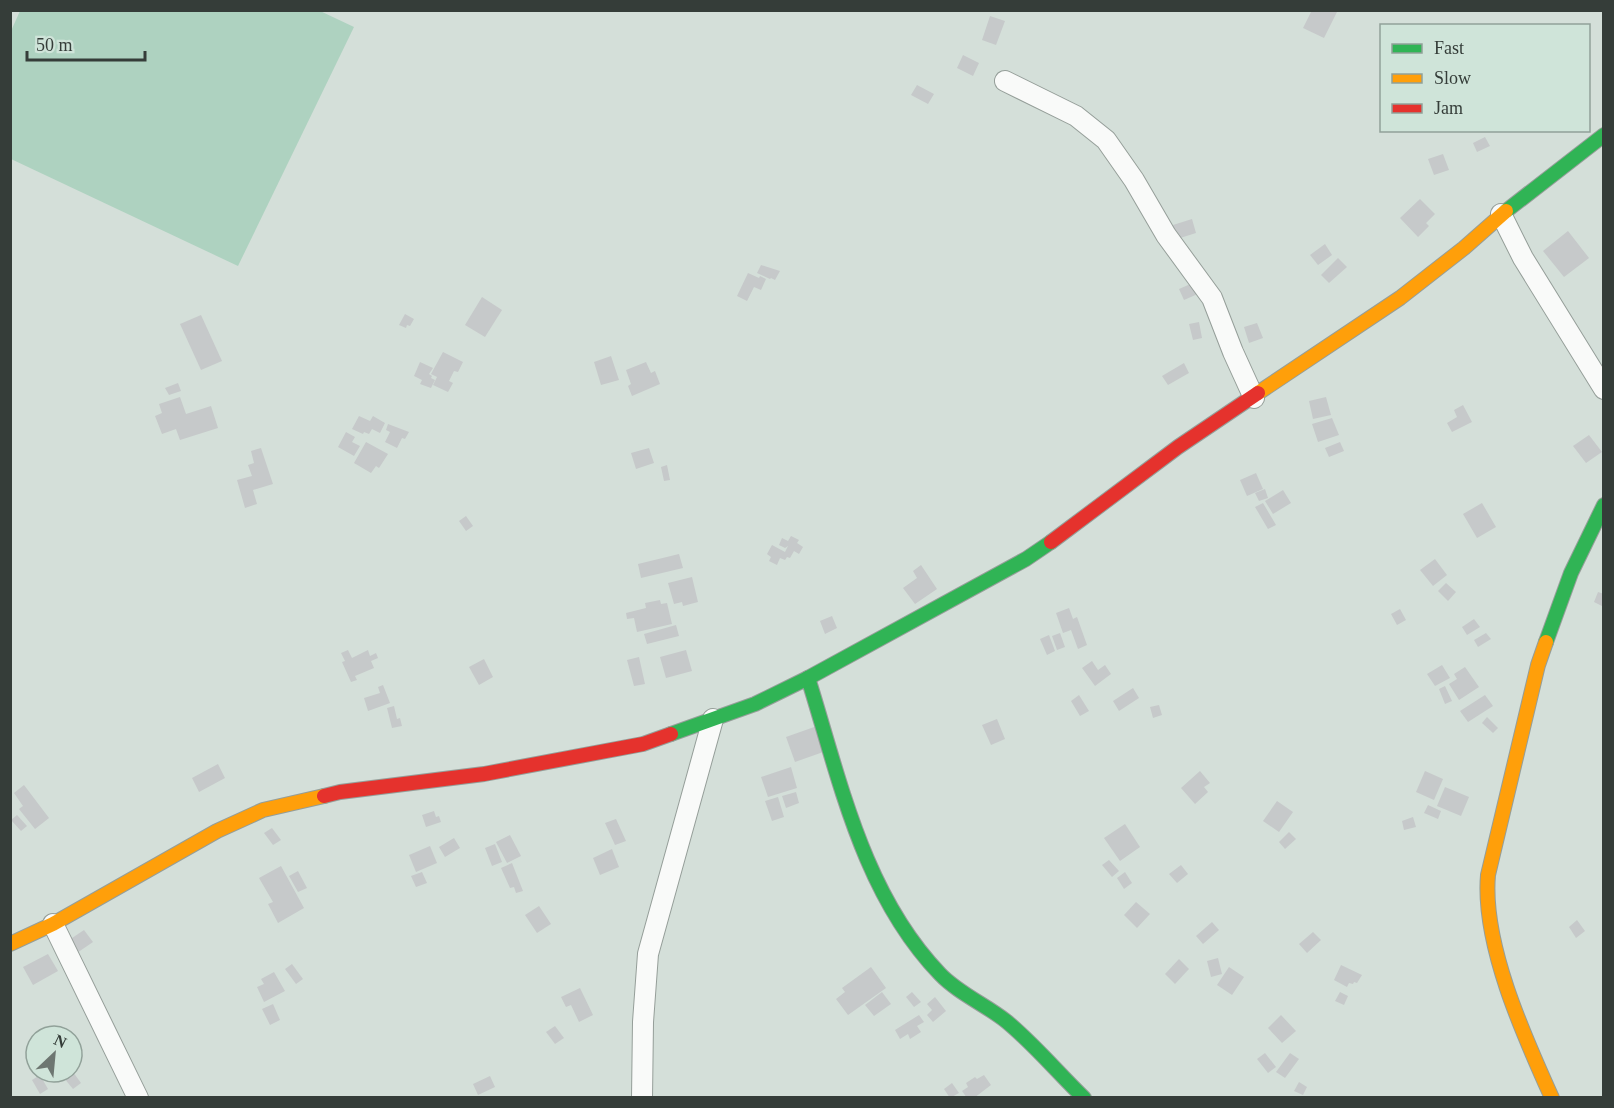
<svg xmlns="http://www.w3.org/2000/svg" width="1614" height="1108" font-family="Georgia,serif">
  <rect width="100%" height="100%" fill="#d4dfd9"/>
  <path fill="#aed2c0" d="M 20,11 L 318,10 L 354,27 L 238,266 L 11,159 L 11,31 Z"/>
  <g fill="#c6c9ca">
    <path d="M 1312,10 L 1337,12 L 1324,38 L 1303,28 Z"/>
    <path d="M 990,16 L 1005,21 L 996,45 L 982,40 Z"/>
    <path d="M 963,55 L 979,63 L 973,76 L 957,68 Z"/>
    <path d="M 917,85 L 934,94 L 928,104 L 911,95 Z"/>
    <path d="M 1485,137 L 1490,146 L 1477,152 L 1473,143 Z"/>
    <path d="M 1443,154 L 1449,170 L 1434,175 L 1428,159 Z"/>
    <path d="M 1420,199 L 1435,214 L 1426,223 L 1429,226 L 1418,237 L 1400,218 Z"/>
    <path d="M 1192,219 L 1196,233 L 1177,239 L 1173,225 Z"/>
    <path d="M 1568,231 L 1589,258 L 1564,277 L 1543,251 Z"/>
    <path d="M 1325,244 L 1332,255 L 1318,265 L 1310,255 Z"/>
    <path d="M 1338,258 L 1347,267 L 1329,283 L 1321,275 Z"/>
    <path d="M 761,265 L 780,271 L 775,280 L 771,278 L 770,279 L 757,273 Z"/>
    <path d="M 748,273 L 759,278 L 760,276 L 766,279 L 761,290 L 754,287 L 747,301 L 737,296 Z"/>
    <path d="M 1195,282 L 1200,293 L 1184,300 L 1179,289 Z"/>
    <path d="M 482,297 L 502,310 L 485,337 L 465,325 Z"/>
    <path d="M 405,314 L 414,319 L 410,326 L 407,325 L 406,328 L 399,325 Z"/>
    <path d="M 201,315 L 222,361 L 201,370 L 180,324 Z"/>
    <path d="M 1199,322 L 1202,338 L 1193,340 L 1189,324 Z"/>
    <path d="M 1257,323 L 1263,338 L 1249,343 L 1244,327 Z"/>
    <path d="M 443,352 L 463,362 L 458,372 L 454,371 L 449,381 L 453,383 L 448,392 L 433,385 L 437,377 L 431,374 Z"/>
    <path d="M 611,356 L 619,380 L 601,385 L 594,362 Z"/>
    <path d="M 420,362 L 433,368 L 429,374 L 432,376 L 431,378 L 435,380 L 431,388 L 420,384 L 422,380 L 414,376 Z"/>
    <path d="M 646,362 L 651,373 L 655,371 L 660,384 L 632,396 L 628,386 L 631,384 L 626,370 Z"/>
    <path d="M 1184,363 L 1189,373 L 1168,385 L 1162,376 Z"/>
    <path d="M 178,383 L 181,391 L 169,395 L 165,388 Z"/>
    <path d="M 180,397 L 186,414 L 211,406 L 218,428 L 180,440 L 176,429 L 162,434 L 155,416 L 162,413 L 159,404 Z"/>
    <path d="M 1326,397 L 1331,415 L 1313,419 L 1309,401 Z"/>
    <path d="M 1463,405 L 1472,422 L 1452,432 L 1447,423 L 1457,417 L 1454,410 Z"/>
    <path d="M 359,416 L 370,421 L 373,416 L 385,423 L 380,433 L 372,429 L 369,434 L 364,432 L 363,434 L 352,429 Z"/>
    <path d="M 1332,418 L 1339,435 L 1318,442 L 1312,424 Z"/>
    <path d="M 388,424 L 409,432 L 405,439 L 402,438 L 397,448 L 385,442 L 390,432 L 386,430 Z"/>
    <path d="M 346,432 L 355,437 L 352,442 L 360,446 L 354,456 L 338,447 Z"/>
    <path d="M 1589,435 L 1602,452 L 1586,463 L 1573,446 Z"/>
    <path d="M 366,442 L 388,454 L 379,468 L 376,466 L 371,473 L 354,463 Z"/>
    <path d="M 1340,442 L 1344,451 L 1329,457 L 1325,448 Z"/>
    <path d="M 261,448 L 273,484 L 253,490 L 257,504 L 245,508 L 237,480 L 252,476 L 248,465 L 254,463 L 251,451 Z"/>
    <path d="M 649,448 L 654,463 L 636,469 L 631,453 Z"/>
    <path d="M 667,465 L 670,480 L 664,481 L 661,467 Z"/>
    <path d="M 1256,473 L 1263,489 L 1247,496 L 1240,480 Z"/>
    <path d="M 1265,489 L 1268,498 L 1259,501 L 1255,493 Z"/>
    <path d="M 1283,490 L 1291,503 L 1273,514 L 1265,501 Z"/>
    <path d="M 1263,503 L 1276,525 L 1268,529 L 1255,507 Z"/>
    <path d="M 1482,503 L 1496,527 L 1477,538 L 1463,514 Z"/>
    <path d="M 466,516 L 473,526 L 466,531 L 459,521 Z"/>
    <path d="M 791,536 L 799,540 L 797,543 L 803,547 L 799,554 L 794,551 L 790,558 L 787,557 L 785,560 L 780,558 L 777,565 L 769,561 L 771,557 L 767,554 L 772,545 L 785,552 L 788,546 L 785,548 L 779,545 L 782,538 L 788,541 Z"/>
    <path d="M 679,554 L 683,568 L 641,578 L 638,564 Z"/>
    <path d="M 1435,559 L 1447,575 L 1433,586 L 1420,570 Z"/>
    <path d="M 921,565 L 937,589 L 915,604 L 903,588 L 917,578 L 913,571 Z"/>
    <path d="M 692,577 L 698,602 L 683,606 L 682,602 L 674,604 L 668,583 Z"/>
    <path d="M 1446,583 L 1456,592 L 1448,601 L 1438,591 Z"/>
    <path d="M 1598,592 L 1604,594 L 1604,607 L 1594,602 Z"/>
    <path d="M 660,600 L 661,604 L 667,603 L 672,624 L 637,632 L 634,618 L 627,619 L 626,613 L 646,608 L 645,603 Z"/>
    <path d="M 1069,608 L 1073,619 L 1077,617 L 1087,645 L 1078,649 L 1071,630 L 1063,633 L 1056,613 Z"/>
    <path d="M 1400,609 L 1406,620 L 1397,625 L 1391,614 Z"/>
    <path d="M 832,616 L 837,628 L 825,634 L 820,621 Z"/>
    <path d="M 1474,619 L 1480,627 L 1467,635 L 1462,627 Z"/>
    <path d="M 676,625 L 679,636 L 647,644 L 644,634 Z"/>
    <path d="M 1060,633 L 1065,647 L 1057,650 L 1052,636 Z"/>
    <path d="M 1486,633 L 1491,639 L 1478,647 L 1474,640 Z"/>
    <path d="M 1049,635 L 1055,651 L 1047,655 L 1040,639 Z"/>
    <path d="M 348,650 L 352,658 L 368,650 L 370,656 L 376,653 L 378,658 L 371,661 L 374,668 L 355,676 L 357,680 L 351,682 L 342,662 L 345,661 L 341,653 Z"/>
    <path d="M 686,650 L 692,671 L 666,678 L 660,657 Z"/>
    <path d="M 639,657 L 645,684 L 634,686 L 627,660 Z"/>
    <path d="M 484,659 L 493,677 L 479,685 L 469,667 Z"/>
    <path d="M 1092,661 L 1098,670 L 1105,665 L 1111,674 L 1095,686 L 1082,668 Z"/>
    <path d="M 1442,665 L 1450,678 L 1435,686 L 1427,674 Z"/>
    <path d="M 1465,667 L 1479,687 L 1459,700 L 1449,684 L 1457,679 L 1454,674 Z"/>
    <path d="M 383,685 L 390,703 L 368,711 L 364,698 L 380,693 L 378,687 Z"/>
    <path d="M 1445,686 L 1452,701 L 1445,704 L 1439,689 Z"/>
    <path d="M 1133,688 L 1139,698 L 1119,711 L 1113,701 Z"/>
    <path d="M 1079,695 L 1089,711 L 1080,716 L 1071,701 Z"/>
    <path d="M 1485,695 L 1493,706 L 1468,722 L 1460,711 Z"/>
    <path d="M 1159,705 L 1162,715 L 1153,718 L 1150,707 Z"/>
    <path d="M 394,706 L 397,719 L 400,718 L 402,726 L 392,728 L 387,708 Z"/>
    <path d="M 1487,717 L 1498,728 L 1493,733 L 1482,723 Z"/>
    <path d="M 997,719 L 1005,739 L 991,745 L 982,725 Z"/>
    <path d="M 817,726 L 826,751 L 795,762 L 786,737 Z"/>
    <path d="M 218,764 L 225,778 L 199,792 L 192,778 Z"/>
    <path d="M 791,767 L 797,788 L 768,797 L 761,777 Z"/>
    <path d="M 1200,771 L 1210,783 L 1204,787 L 1208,792 L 1195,804 L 1181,788 Z"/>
    <path d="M 1425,771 L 1443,779 L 1434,800 L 1416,792 Z"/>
    <path d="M 24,785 L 49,818 L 35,829 L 19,809 L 23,806 L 14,793 Z"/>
    <path d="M 1445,787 L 1469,797 L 1461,816 L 1437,806 Z"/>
    <path d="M 796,792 L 799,803 L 786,808 L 782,796 Z"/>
    <path d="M 778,797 L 784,817 L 772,821 L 765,801 Z"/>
    <path d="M 1277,801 L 1293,812 L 1279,832 L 1263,821 Z"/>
    <path d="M 1428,805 L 1441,811 L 1438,819 L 1424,813 Z"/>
    <path d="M 434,811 L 436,817 L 439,816 L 441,822 L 426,827 L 422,815 Z"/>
    <path d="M 17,815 L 27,826 L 21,831 L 11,820 Z"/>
    <path d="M 1413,817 L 1416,827 L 1404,830 L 1402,821 Z"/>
    <path d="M 616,819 L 626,841 L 615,845 L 605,823 Z"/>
    <path d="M 1125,824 L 1140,847 L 1120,861 L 1104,838 Z"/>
    <path d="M 272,828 L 281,840 L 273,845 L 264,833 Z"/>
    <path d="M 1289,832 L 1296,839 L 1285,849 L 1279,842 Z"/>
    <path d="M 510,835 L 521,856 L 507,863 L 496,842 Z"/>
    <path d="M 454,838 L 460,848 L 445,857 L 439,847 Z"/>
    <path d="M 495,844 L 502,862 L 492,866 L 485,848 Z"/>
    <path d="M 430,846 L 437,863 L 416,872 L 409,855 Z"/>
    <path d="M 612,849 L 619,867 L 600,875 L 593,858 Z"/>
    <path d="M 1109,860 L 1119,871 L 1112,877 L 1102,865 Z"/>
    <path d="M 512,863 L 523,891 L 516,893 L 514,887 L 510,888 L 501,868 Z"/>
    <path d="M 1181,865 L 1188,874 L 1177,883 L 1169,874 Z"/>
    <path d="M 281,866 L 304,908 L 278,923 L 268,904 L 273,902 L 259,878 Z"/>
    <path d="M 298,871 L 307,888 L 298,892 L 289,876 Z"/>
    <path d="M 422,872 L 427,883 L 416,887 L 411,876 Z"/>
    <path d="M 1125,872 L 1132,883 L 1124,889 L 1117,878 Z"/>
    <path d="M 1136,902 L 1150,914 L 1137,928 L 1124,915 Z"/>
    <path d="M 539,906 L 551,924 L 537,933 L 525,915 Z"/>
    <path d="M 1577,920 L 1585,931 L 1576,938 L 1569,927 Z"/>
    <path d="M 1212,922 L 1219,930 L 1203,944 L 1196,936 Z"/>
    <path d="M 84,930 L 93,942 L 71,957 L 63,944 Z"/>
    <path d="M 1313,932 L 1321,940 L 1307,953 L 1299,944 Z"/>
    <path d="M 48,954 L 58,971 L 33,985 L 23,967 Z"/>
    <path d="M 1218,958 L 1222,974 L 1211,977 L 1207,961 Z"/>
    <path d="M 1179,959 L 1189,969 L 1175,984 L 1165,974 Z"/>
    <path d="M 292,964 L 303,979 L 296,984 L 285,969 Z"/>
    <path d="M 1341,965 L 1362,975 L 1357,983 L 1354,982 L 1353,984 L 1349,983 L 1347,987 L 1334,980 Z"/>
    <path d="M 871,967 L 886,988 L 848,1015 L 836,999 L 845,992 L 842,988 Z"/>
    <path d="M 1229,967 L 1244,977 L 1232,995 L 1217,985 Z"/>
    <path d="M 274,972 L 285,991 L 264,1002 L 257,987 L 264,984 L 261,979 Z"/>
    <path d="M 580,988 L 593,1015 L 579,1022 L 571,1005 L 566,1007 L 561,997 Z"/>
    <path d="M 882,992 L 891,1004 L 874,1016 L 865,1005 Z"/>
    <path d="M 912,992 L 921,1002 L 914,1007 L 906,997 Z"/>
    <path d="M 1340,992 L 1348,996 L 1344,1005 L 1335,1001 Z"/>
    <path d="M 935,997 L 946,1011 L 933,1022 L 927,1015 L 932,1010 L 927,1004 Z"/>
    <path d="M 273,1004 L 280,1020 L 270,1025 L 262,1009 Z"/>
    <path d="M 919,1015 L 924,1022 L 917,1026 L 921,1032 L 910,1039 L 908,1034 L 900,1039 L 895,1030 Z"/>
    <path d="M 1281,1015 L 1296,1031 L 1282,1043 L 1268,1028 Z"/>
    <path d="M 555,1026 L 564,1038 L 555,1044 L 546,1032 Z"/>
    <path d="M 1265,1053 L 1276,1067 L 1268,1073 L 1257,1059 Z"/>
    <path d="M 1290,1053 L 1299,1059 L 1285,1078 L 1276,1072 Z"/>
    <path d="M 59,1072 L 73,1072 L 81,1083 L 73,1089 Z"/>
    <path d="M 40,1075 L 48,1089 L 40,1094 L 32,1080 Z"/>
    <path d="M 984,1075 L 991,1085 L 974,1098 L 967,1098 L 962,1091 L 968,1087 L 966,1083 L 975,1077 L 977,1079 Z"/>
    <path d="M 490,1076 L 495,1087 L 478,1095 L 473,1084 Z"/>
    <path d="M 1299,1082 L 1307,1087 L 1303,1095 L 1294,1091 Z"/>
    <path d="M 952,1083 L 959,1093 L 950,1098 L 944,1089 Z"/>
  </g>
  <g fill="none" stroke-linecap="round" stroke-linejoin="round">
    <defs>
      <g id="street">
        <path d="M 1005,81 L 1076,116 L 1106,140 L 1134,180 L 1166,235 L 1212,298 L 1233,352 L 1254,398"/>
        <path d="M 1501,214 L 1523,258 L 1604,389"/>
        <path d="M 53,924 L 138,1098"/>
        <path d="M 642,1098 L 643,1022 L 648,954 L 713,719"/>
      </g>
      <g id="fast">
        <path d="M 1506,211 L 1604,135"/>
        <path d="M 1546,642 L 1571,573 L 1604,505"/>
        <path d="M 808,678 C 840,780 863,894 940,974 C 958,993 986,1005 1006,1021 C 1034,1044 1058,1073 1084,1098"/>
        <path d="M 671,734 L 755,704 L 808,678 L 1026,559 L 1051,542"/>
      </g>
      <g id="slow">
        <path d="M 1258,393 L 1400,298 L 1464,248 L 1506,211"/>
        <path d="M 1546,642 L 1538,665 L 1488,875 C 1482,944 1524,1036 1552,1098"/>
        <path d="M 10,944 L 53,924 L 217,831 L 263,810 L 324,796"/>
      </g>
      <g id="jam">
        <path d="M 1051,542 L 1178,447 L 1258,393"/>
        <path d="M 324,796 L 340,792 L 484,774 L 643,744 L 671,734"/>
      </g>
    </defs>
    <use href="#street" stroke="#959e99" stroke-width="22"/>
    <use href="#fast" stroke="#959e99" stroke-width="16"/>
    <use href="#slow" stroke="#959e99" stroke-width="16"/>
    <use href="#jam" stroke="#959e99" stroke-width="16"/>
    <use href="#street" stroke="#f9faf9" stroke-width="20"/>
    <use href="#fast" stroke="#30b455" stroke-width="14"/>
    <use href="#slow" stroke="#ff9f0a" stroke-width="14"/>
    <use href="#jam" stroke="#e5322d" stroke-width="14"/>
  </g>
  <rect width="1614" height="1108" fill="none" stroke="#353d39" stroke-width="24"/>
  <rect x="1380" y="24" width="210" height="108" fill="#cfe4d9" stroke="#91a199" stroke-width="1.5"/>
  <rect x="1392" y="44" width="30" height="9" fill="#30b455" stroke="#91a199" stroke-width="1.5"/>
  <text x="1434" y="54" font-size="18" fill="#353d39">Fast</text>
  <rect x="1392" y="74" width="30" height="9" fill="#ff9f0a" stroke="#91a199" stroke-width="1.5"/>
  <text x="1434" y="84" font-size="18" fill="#353d39">Slow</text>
  <rect x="1392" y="104" width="30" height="9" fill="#e5322d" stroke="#91a199" stroke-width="1.5"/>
  <text x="1434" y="114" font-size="18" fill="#353d39">Jam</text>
  <g transform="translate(54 1054) rotate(26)"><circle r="28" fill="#cfe4d9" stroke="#91a199" stroke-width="1.5"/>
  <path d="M0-4.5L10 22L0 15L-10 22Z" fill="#6d7671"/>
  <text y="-9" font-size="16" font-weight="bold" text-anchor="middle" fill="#353d39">N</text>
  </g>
  <path d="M27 51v9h118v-9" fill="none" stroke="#353d39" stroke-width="3"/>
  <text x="36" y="51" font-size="18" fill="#353d39" stroke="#cfe4d9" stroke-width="4.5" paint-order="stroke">50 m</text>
</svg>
